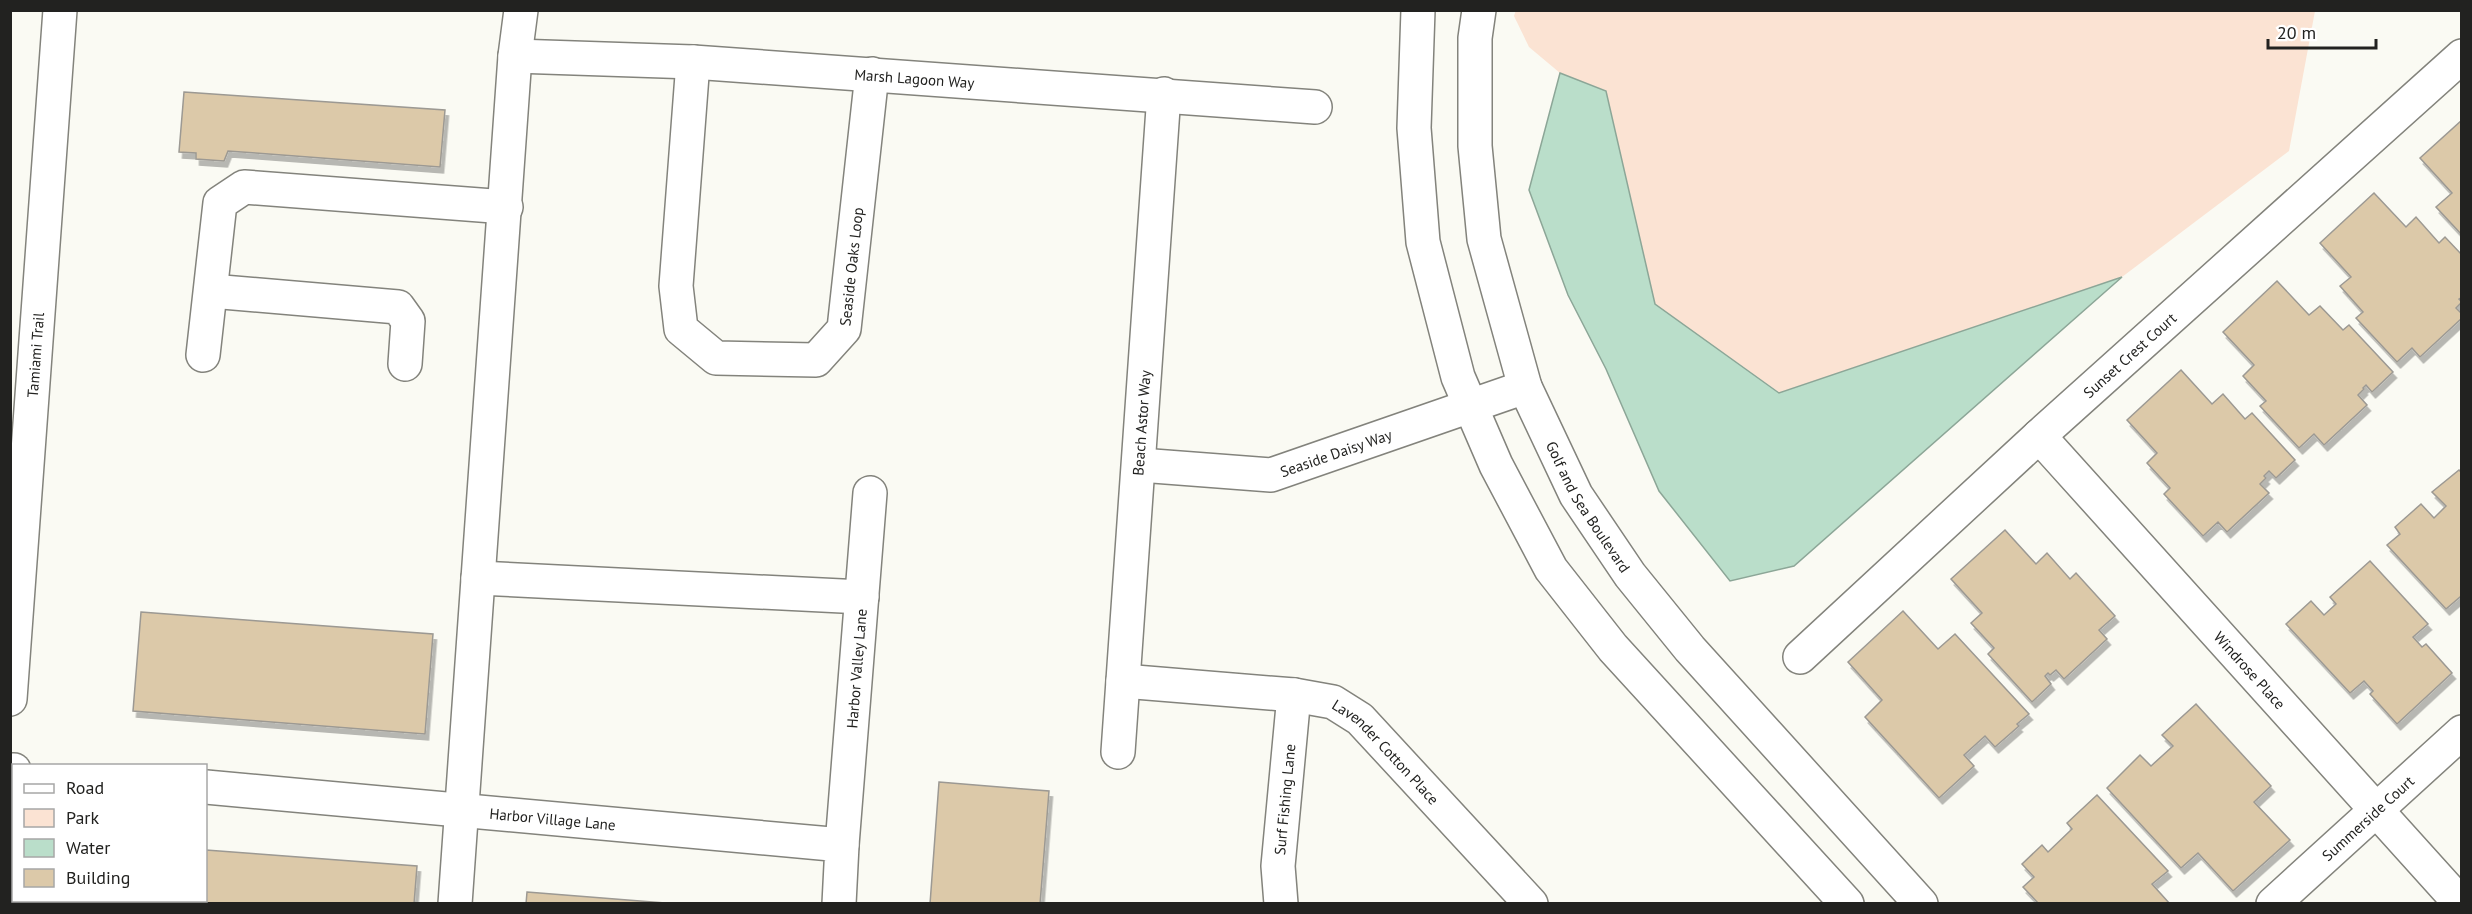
<svg xmlns="http://www.w3.org/2000/svg" width="2472" height="914" font-family="'PT Sans',sans-serif">
  <defs>
    <filter id="shadow"><feDropShadow dx="3.5" dy="6" stdDeviation="0" flood-color="#0004"/></filter>
  </defs>
  <rect width="100%" height="100%" fill="#fafaf3"/>
  <path fill="#fbe3d3" d="M 1516,10 L 2315,11 L 2289,151 L 2122,277 L 1780,393 L 1655,304 L 1606,91 L 1560,73 L 1529,47 L 1514,16 Z"/>
  <path fill="#badeca" stroke="#8ca697" stroke-width="1.5" d="M 1560,73 L 1606,91 L 1655,304 L 1779,393 L 2122,277 L 1794,566 L 1730,581 L 1659,491 L 1606,369 L 1568,295 L 1529,190 Z"/>
  <g fill="#dcc9a9" stroke="#9c9993" stroke-width="1.5" filter="url(#shadow)">
    <path d="M 184,92 L 445,110 L 440,167 L 228,151 L 224,161 L 196,159 L 196,153 L 179,152 Z"/>
    <path d="M 2462,120 L 2462,235 L 2436,207 L 2452,193 L 2420,158 Z"/>
    <path d="M 2374,193 L 2406,227 L 2416,217 L 2439,243 L 2445,237 L 2462,255 L 2462,297 L 2459,299 L 2462,302 L 2456,308 L 2462,314 L 2462,318 L 2420,357 L 2412,348 L 2397,362 L 2356,318 L 2363,312 L 2340,286 L 2351,277 L 2320,243 Z"/>
    <path d="M 2277,281 L 2309,315 L 2320,306 L 2343,330 L 2349,325 L 2393,372 L 2372,392 L 2366,385 L 2363,388 L 2364,389 L 2358,395 L 2367,405 L 2324,445 L 2314,434 L 2299,448 L 2260,406 L 2266,401 L 2243,376 L 2254,365 L 2223,332 Z"/>
    <path d="M 2181,370 L 2212,404 L 2223,394 L 2245,419 L 2252,413 L 2295,460 L 2276,478 L 2269,471 L 2264,476 L 2266,478 L 2260,484 L 2269,493 L 2227,532 L 2218,522 L 2203,536 L 2164,494 L 2170,488 L 2147,463 L 2157,453 L 2127,420 Z"/>
    <path d="M 2459,470 L 2462,473 L 2462,599 L 2460,597 L 2446,609 L 2387,545 L 2400,534 L 2395,527 L 2421,504 L 2434,518 L 2446,506 L 2432,492 Z"/>
    <path d="M 2005,530 L 2036,564 L 2047,553 L 2070,579 L 2076,573 L 2115,616 L 2099,630 L 2107,639 L 2064,679 L 2056,670 L 2050,675 L 2048,673 L 2045,676 L 2051,684 L 2032,702 L 1988,654 L 1994,648 L 1971,623 L 1982,613 L 1951,579 Z"/>
    <path d="M 2370,561 L 2428,624 L 2413,637 L 2422,647 L 2426,644 L 2452,673 L 2397,724 L 2370,694 L 2373,691 L 2364,681 L 2350,693 L 2286,624 L 2311,601 L 2324,615 L 2336,604 L 2330,597 Z"/>
    <path d="M 1903,611 L 1938,649 L 1955,634 L 2029,714 L 2017,724 L 2019,726 L 1995,747 L 1985,736 L 1964,755 L 1974,766 L 1939,798 L 1865,717 L 1882,700 L 1848,662 Z"/>
    <path d="M 141,612 L 433,634 L 425,734 L 133,711 Z"/>
    <path d="M 2196,704 L 2271,786 L 2254,802 L 2290,840 L 2233,891 L 2198,853 L 2181,868 L 2107,788 L 2140,755 L 2151,766 L 2173,746 L 2162,735 Z"/>
    <path d="M 939,782 L 1049,791 L 1040,904 L 930,904 Z"/>
    <path d="M 2097,795 L 2168,871 L 2152,884 L 2170,904 L 2039,904 L 2023,887 L 2034,877 L 2022,864 L 2042,845 L 2048,852 L 2072,829 L 2067,823 Z"/>
    <path d="M 206,850 L 417,866 L 414,904 L 121,904 L 121,900 L 206,900 Z"/>
    <path d="M 527,892 L 678,904 L 526,904 Z"/>
  </g>
  <g fill="none" stroke-linecap="round" stroke-linejoin="round">
    <defs>
      <g id="minor">
        <path d="M 1418,10 L 1414,128 L 1423,242 L 1458,377 L 1496,465 L 1551,569 L 1613,648 L 1847,904"/>
        <path id="s1" d="M 1479,10 L 1475,38 L 1475,146 L 1484,239 L 1525,387 L 1576,495 L 1630,575 L 1690,649 L 1921,904"/>
        <path id="s2" d="M 515,56 L 693,62 L 1315,107"/>
        <path id="s3" d="M 693,62 L 676,286 L 681,329 L 716,358 L 816,360 L 844,329 L 872,74"/>
        <path d="M 211,291 L 398,307 L 408,321 L 405,364"/>
        <path d="M 203,355 L 220,203 L 244,187 L 506,207"/>
        <path id="s4" d="M 2039,436 L 2461,904"/>
        <path id="s5" d="M 1140,465 L 1271,475 L 1525,387"/>
        <path d="M 478,578 L 862,597"/>
        <path id="s6" d="M 1800,657 L 2039,436 L 2462,56"/>
        <path id="s7" d="M 1123,681 L 1294,695 L 1333,702 L 1360,719 L 1531,904"/>
        <path id="s8" d="M 1118,752 L 1164,94"/>
        <path d="M 10,770 L 14,770"/>
        <path id="s9" d="M 206,787 L 842,845 L 839,904"/>
        <path id="s10" d="M 842,845 L 870,493"/>
        <path d="M 455,904 L 515,56 L 521,10"/>
        <path id="s11" d="M 1281,904 L 1278,866 L 1294,695"/>
        <path id="s12" d="M 2273,904 L 2462,732"/>
      </g>
      <g id="major">
        <path id="s13" d="M 10,699 L 60,10"/>
      </g>
    </defs>
    <use href="#minor" stroke="#83837c" stroke-width="36"/>
    <use href="#major" stroke="#83837c" stroke-width="36"/>
    <use href="#minor" stroke="#fff" stroke-width="33"/>
    <use href="#major" stroke="#fff" stroke-width="33"/>
  </g>
  <g text-anchor="middle" dominant-baseline="central" stroke-width="6" stroke-linejoin="round" paint-order="stroke">
    <g font-size="15" fill="#222220" stroke="#fff">
      <text stroke="none"><textPath href="#s2" startOffset="400">Marsh Lagoon Way</textPath></text>
      <text stroke="none"><textPath href="#s3" startOffset="518">Seaside Oaks Loop</textPath></text>
      <text stroke="none"><textPath href="#s6" startOffset="447">Sunset Crest Court</textPath></text>
      <text stroke="none"><textPath href="#s13" startOffset="345">Tamiami Trail</textPath></text>
      <text stroke="none"><textPath href="#s8" startOffset="330">Beach Astor Way</textPath></text>
      <text stroke="none"><textPath href="#s5" startOffset="200">Seaside Daisy Way</textPath></text>
      <text stroke="none"><textPath href="#s1" startOffset="519">Golf and Sea Boulevard</textPath></text>
      <text stroke="none"><textPath href="#s10" startOffset="177">Harbor Valley Lane</textPath></text>
      <text stroke="none"><textPath href="#s4" startOffset="315">Windrose Place</textPath></text>
      <text stroke="none"><textPath href="#s7" startOffset="284">Lavender Cotton Place</textPath></text>
      <text stroke="none"><textPath href="#s11" startOffset="105">Surf Fishing Lane</textPath></text>
      <text stroke="none"><textPath href="#s12" startOffset="128">Summerside Court</textPath></text>
      <text stroke="none"><textPath href="#s9" startOffset="348">Harbor Village Lane</textPath></text>
    </g>
  </g>
  <rect width="2472" height="914" fill="none" stroke="#222220" stroke-width="24"/>
  <rect x="12" y="764" width="195" height="138" fill="#ffffff" stroke="#a7a7a6" stroke-width="1.5"/>
  <rect x="24" y="784" width="30" height="9" fill="#ffffff" stroke="#a7a7a6" stroke-width="1.5"/>
  <text x="66" y="794" font-size="18" fill="#222220">Road</text>
  <rect x="24" y="809" width="30" height="18" fill="#fbe3d3" stroke="#a7a7a6" stroke-width="1.5"/>
  <text x="66" y="824" font-size="18" fill="#222220">Park</text>
  <rect x="24" y="839" width="30" height="18" fill="#badeca" stroke="#a7a7a6" stroke-width="1.5"/>
  <text x="66" y="854" font-size="18" fill="#222220">Water</text>
  <rect x="24" y="869" width="30" height="18" fill="#dcc9a9" stroke="#a7a7a6" stroke-width="1.5"/>
  <text x="66" y="884" font-size="18" fill="#222220">Building</text>
  <path d="M2268 39v9h108v-9" fill="none" stroke="#222220" stroke-width="3"/>
  <text x="2277" y="39" font-size="18" fill="#222220" stroke="#ffffff" stroke-width="4.5" paint-order="stroke">20 m</text>
</svg>
